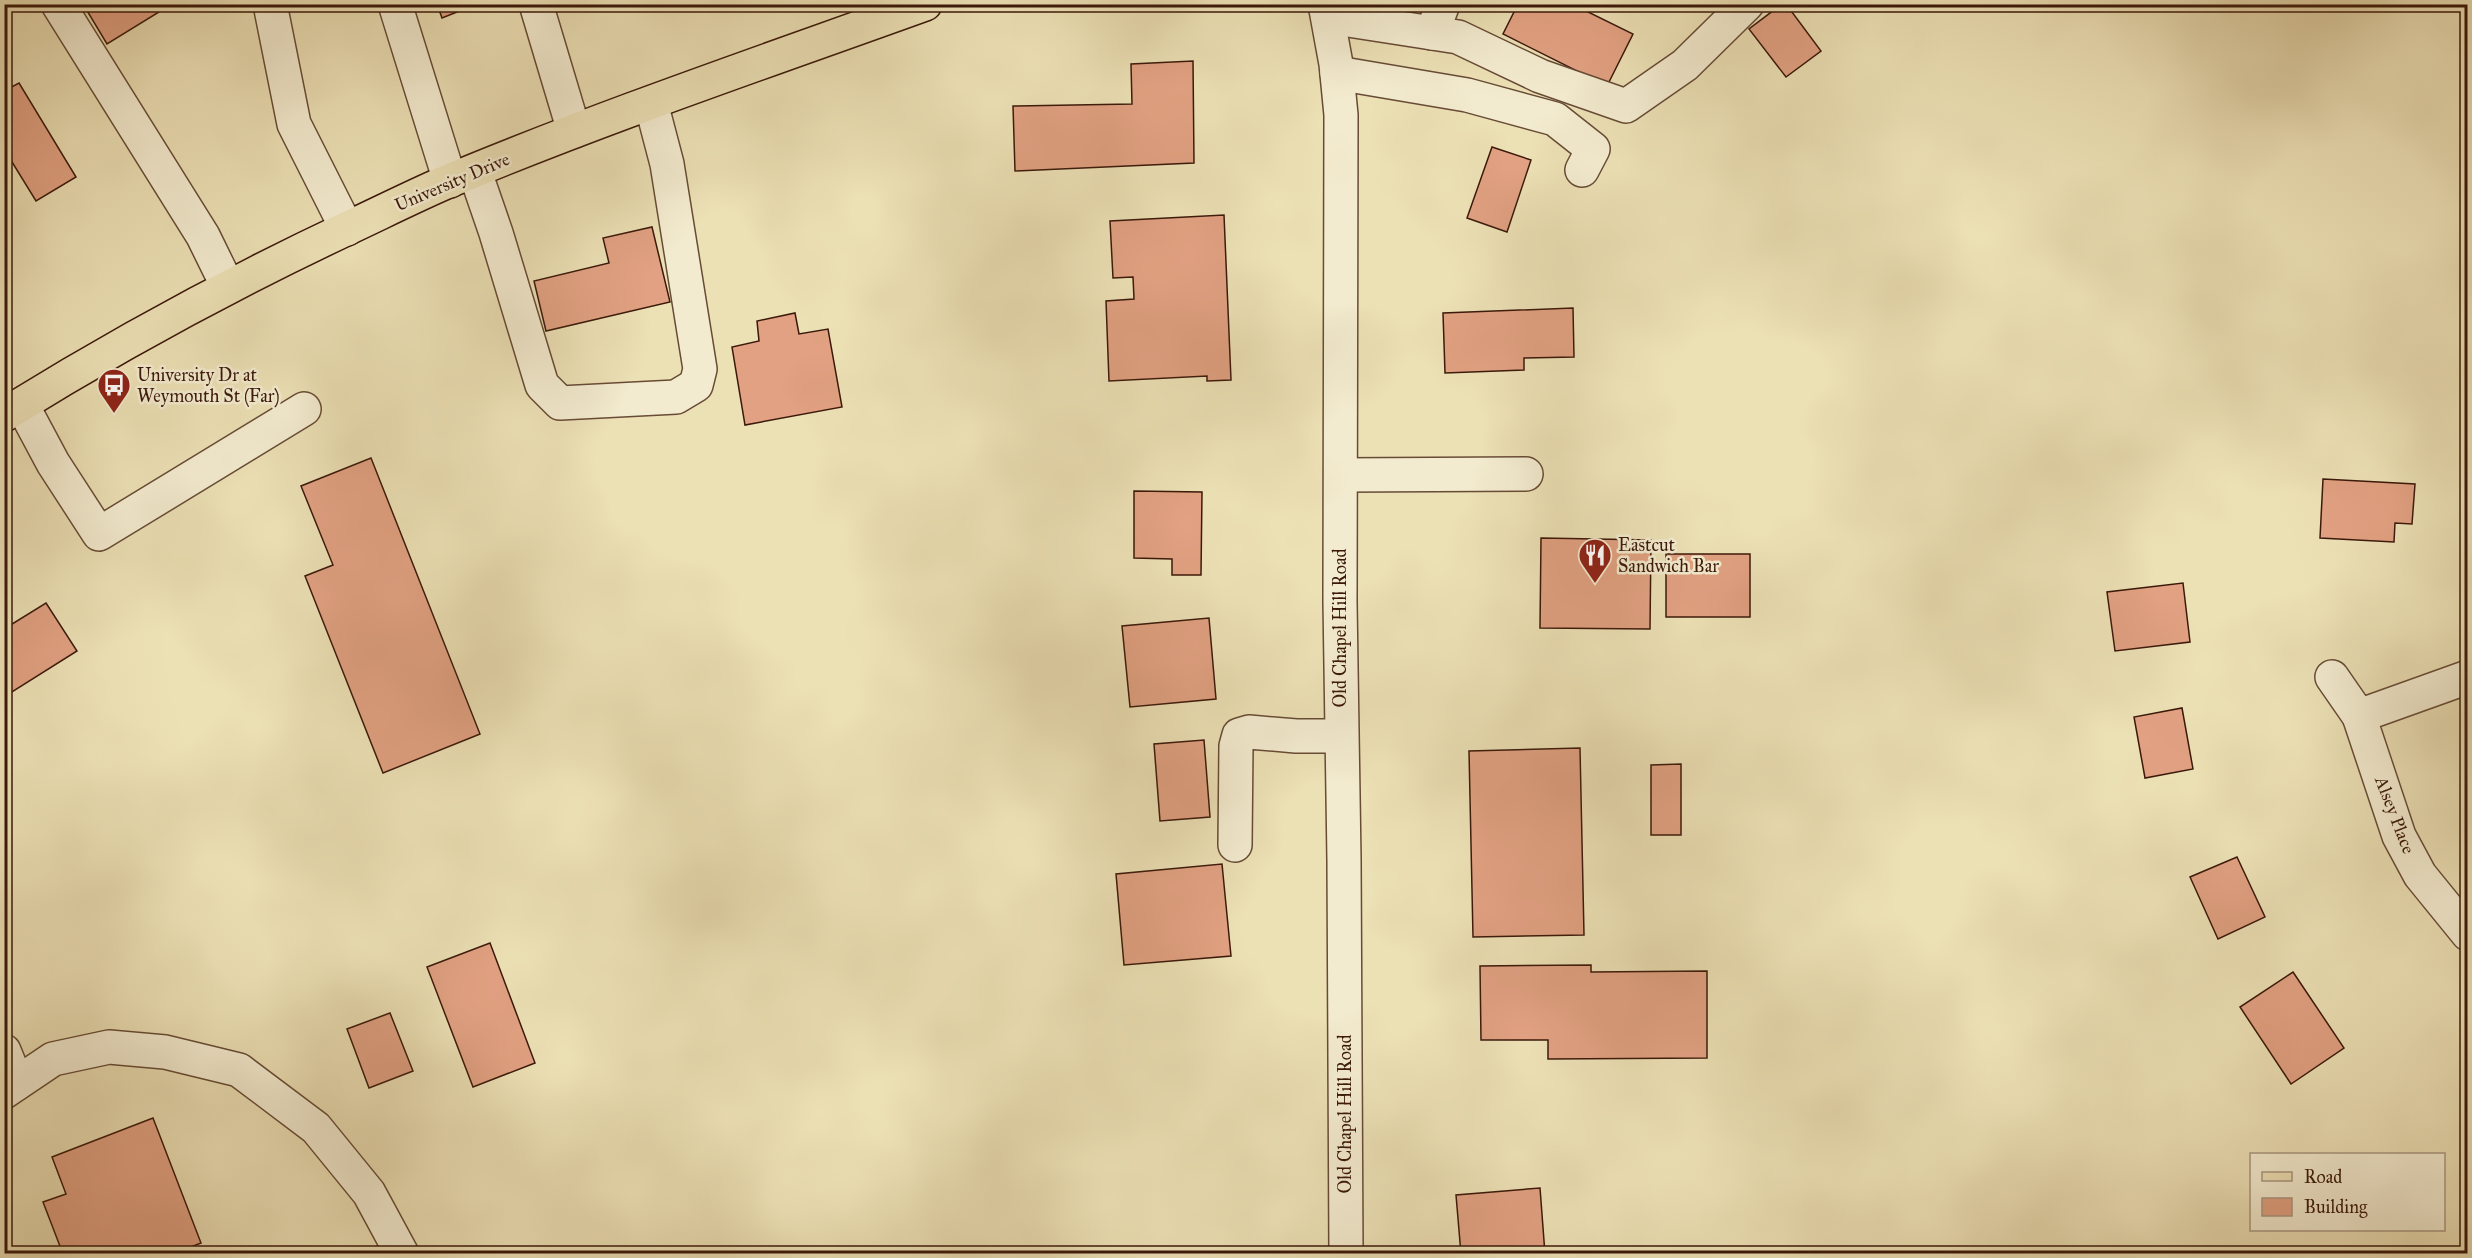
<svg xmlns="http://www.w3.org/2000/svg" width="2472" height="1258" font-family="'IM FELL Great Primer',serif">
  <rect width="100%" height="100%" fill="#ece0b5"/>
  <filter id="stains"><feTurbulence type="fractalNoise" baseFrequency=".00333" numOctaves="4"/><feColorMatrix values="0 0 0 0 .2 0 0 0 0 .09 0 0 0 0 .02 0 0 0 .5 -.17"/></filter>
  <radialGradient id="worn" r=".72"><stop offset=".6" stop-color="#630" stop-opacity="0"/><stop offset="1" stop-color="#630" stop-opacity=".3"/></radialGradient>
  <g fill="#e1a182" stroke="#3b190a" stroke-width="1.5">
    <path d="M 83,4 L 172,4 L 107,44 Z"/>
    <path d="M 437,4 L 477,4 L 442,18 Z"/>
    <path d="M 1518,4 L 1572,4 L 1633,34 L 1607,86 L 1503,34 Z"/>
    <path d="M 1782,4 L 1786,4 L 1821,51 L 1786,77 L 1749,29 Z"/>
    <path d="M 1193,61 L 1194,163 L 1015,171 L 1013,106 L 1132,104 L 1131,64 Z"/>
    <path d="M 19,83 L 76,177 L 36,201 L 4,149 L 4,91 Z"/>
    <path d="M 1492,147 L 1531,160 L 1507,232 L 1467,218 Z"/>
    <path d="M 1224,215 L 1231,380 L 1207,381 L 1207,376 L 1109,381 L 1106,301 L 1134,299 L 1133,277 L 1113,278 L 1110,221 Z"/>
    <path d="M 652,227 L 670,302 L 546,331 L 534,281 L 609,263 L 603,238 Z"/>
    <path d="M 1573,308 L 1574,357 L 1524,358 L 1524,370 L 1445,373 L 1443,313 Z"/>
    <path d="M 795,313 L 799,334 L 828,329 L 842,407 L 745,425 L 732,347 L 759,341 L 757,321 Z"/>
    <path d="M 371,458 L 480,734 L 383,773 L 305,576 L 333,565 L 301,486 Z"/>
    <path d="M 2323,479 L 2415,484 L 2412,524 L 2395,523 L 2394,542 L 2320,538 Z"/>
    <path d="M 1134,491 L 1202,492 L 1201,575 L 1172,575 L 1172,559 L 1134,558 Z"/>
    <path d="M 1541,538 L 1651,540 L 1650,629 L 1540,628 Z"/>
    <rect x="1666" y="554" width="84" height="63"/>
    <path d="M 2183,583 L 2190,642 L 2115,651 L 2107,592 Z"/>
    <path d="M 46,603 L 77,651 L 4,697 L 4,629 Z"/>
    <path d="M 1209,618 L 1216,699 L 1130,707 L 1122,626 Z"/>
    <path d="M 2182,708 L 2193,769 L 2145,778 L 2134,717 Z"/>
    <path d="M 1204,740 L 1210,817 L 1160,821 L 1154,744 Z"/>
    <path d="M 1580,748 L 1584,935 L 1473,937 L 1469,751 Z"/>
    <path d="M 1681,764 L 1681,835 L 1651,835 L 1651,765 Z"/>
    <path d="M 2237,857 L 2265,917 L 2218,939 L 2190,877 Z"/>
    <path d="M 1222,864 L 1231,956 L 1124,965 L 1116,874 Z"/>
    <path d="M 490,943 L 535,1063 L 473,1087 L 427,967 Z"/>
    <path d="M 1591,965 L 1591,972 L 1707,971 L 1707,1058 L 1548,1059 L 1548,1040 L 1481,1040 L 1480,966 Z"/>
    <path d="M 2293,972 L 2344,1048 L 2291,1084 L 2240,1007 Z"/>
    <path d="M 390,1013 L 413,1071 L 369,1088 L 347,1029 Z"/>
    <path d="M 153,1118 L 201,1243 L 173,1254 L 63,1254 L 43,1202 L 66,1194 L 52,1157 Z"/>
    <path d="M 1540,1188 L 1545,1254 L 1461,1254 L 1456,1195 Z"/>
  </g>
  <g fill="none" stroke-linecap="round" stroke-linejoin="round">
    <defs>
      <g id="minor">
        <path d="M 58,4 L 203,236 L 228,287"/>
        <path d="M 270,4 L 294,124 L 347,229"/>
        <path d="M 395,4 L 450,181"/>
        <path d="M 536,4 L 574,131"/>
        <path d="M 1325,4 L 1336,64 L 1341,115 L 1340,602 L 1344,860 L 1346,1254"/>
        <path d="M 1329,17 L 1458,37 L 1540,76 L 1626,106 L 1685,65 L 1747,4"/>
        <path d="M 1432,33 L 1443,4"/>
        <path d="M 1337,73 L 1467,95 L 1555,119 L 1593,149 L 1582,170"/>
        <path d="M 475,172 L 496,233 L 542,385 L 560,403 L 676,397 L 696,385 L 700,369 L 667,164 L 651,103"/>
        <path d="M 22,405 L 53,463 L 99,534 L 304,409"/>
        <path d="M 1341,475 L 1526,474"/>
        <path d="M 2332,677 L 2359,716"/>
        <path d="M 2468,677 L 2359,716 L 2399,836 L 2420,875 L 2468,934"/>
        <path d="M 1235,845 L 1236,746 L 1239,735 L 1249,732 L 1296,736 L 1340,736"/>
        <path d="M 4,1051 L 17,1083"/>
        <path d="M 4,1092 L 53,1059 L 109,1047 L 165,1052 L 239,1070 L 316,1128 L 369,1193 L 402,1254"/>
      </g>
      <path id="major" d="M 4,415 C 115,346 229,284 348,228 C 380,213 412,197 444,183 C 602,117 764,62 925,4"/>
    </defs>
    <use href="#minor" stroke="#674b35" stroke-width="36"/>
    <use href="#major" stroke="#3b190a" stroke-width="36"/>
    <use href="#minor" stroke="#f3ebcf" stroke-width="33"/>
    <use href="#major" stroke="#ece0b5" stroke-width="33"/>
  </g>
  <defs>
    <symbol id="bus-pin" viewBox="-11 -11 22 30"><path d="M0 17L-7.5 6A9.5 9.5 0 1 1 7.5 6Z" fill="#8f2418" stroke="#f3ebcf"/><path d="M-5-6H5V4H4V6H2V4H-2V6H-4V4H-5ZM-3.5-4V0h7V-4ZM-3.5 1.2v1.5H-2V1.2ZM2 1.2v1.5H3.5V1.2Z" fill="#fff"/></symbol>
    <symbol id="restaurant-pin" viewBox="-11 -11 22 30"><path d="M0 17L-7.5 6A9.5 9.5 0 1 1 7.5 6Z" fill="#8f2418" stroke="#f3ebcf"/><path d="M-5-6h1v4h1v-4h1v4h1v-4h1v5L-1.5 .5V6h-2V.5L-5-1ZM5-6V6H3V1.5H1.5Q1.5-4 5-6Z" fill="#fff"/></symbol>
  </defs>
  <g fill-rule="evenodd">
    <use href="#bus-pin" x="95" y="366" width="38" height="52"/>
    <use href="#restaurant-pin" x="1576" y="536" width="38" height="52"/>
  </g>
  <g text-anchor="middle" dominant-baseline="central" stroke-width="5" stroke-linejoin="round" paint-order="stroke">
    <g font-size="18" fill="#3b190a" stroke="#f3ebcf">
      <text transform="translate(452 182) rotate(-23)">University Drive</text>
      <text transform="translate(1340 628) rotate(-90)">Old Chapel Hill Road</text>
      <text transform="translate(2395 815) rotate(69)">Alsey Place</text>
      <text transform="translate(1345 1114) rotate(-90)">Old Chapel Hill Road</text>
    </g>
    <g font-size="18" fill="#3b190a" stroke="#f3ebcf" text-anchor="start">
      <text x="137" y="375">University Dr at<tspan x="137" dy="21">Weymouth St (Far)</tspan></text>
      <text x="1618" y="545">Eastcut<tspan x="1618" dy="21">Sandwich Bar</tspan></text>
    </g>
  </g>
  <rect width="2472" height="1258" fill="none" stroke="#ece0b5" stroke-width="24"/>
  <rect x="6" y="6" width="2460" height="1246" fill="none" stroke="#3b190a" stroke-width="3"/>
  <rect x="12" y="12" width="2448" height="1234" fill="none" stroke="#3b190a" stroke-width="1.5"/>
  <rect x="2250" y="1153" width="195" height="78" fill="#f3ebcf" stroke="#a99780" stroke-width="1.5"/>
  <rect x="2262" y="1172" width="30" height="9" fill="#ece0b5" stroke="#a99780" stroke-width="1.5"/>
  <text x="2304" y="1183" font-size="18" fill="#3b190a">Road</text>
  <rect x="2262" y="1198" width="30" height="18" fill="#e1a182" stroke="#a99780" stroke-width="1.5"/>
  <text x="2304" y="1213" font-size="18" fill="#3b190a">Building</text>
  <rect width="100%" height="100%" filter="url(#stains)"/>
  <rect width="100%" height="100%" fill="url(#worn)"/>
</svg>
